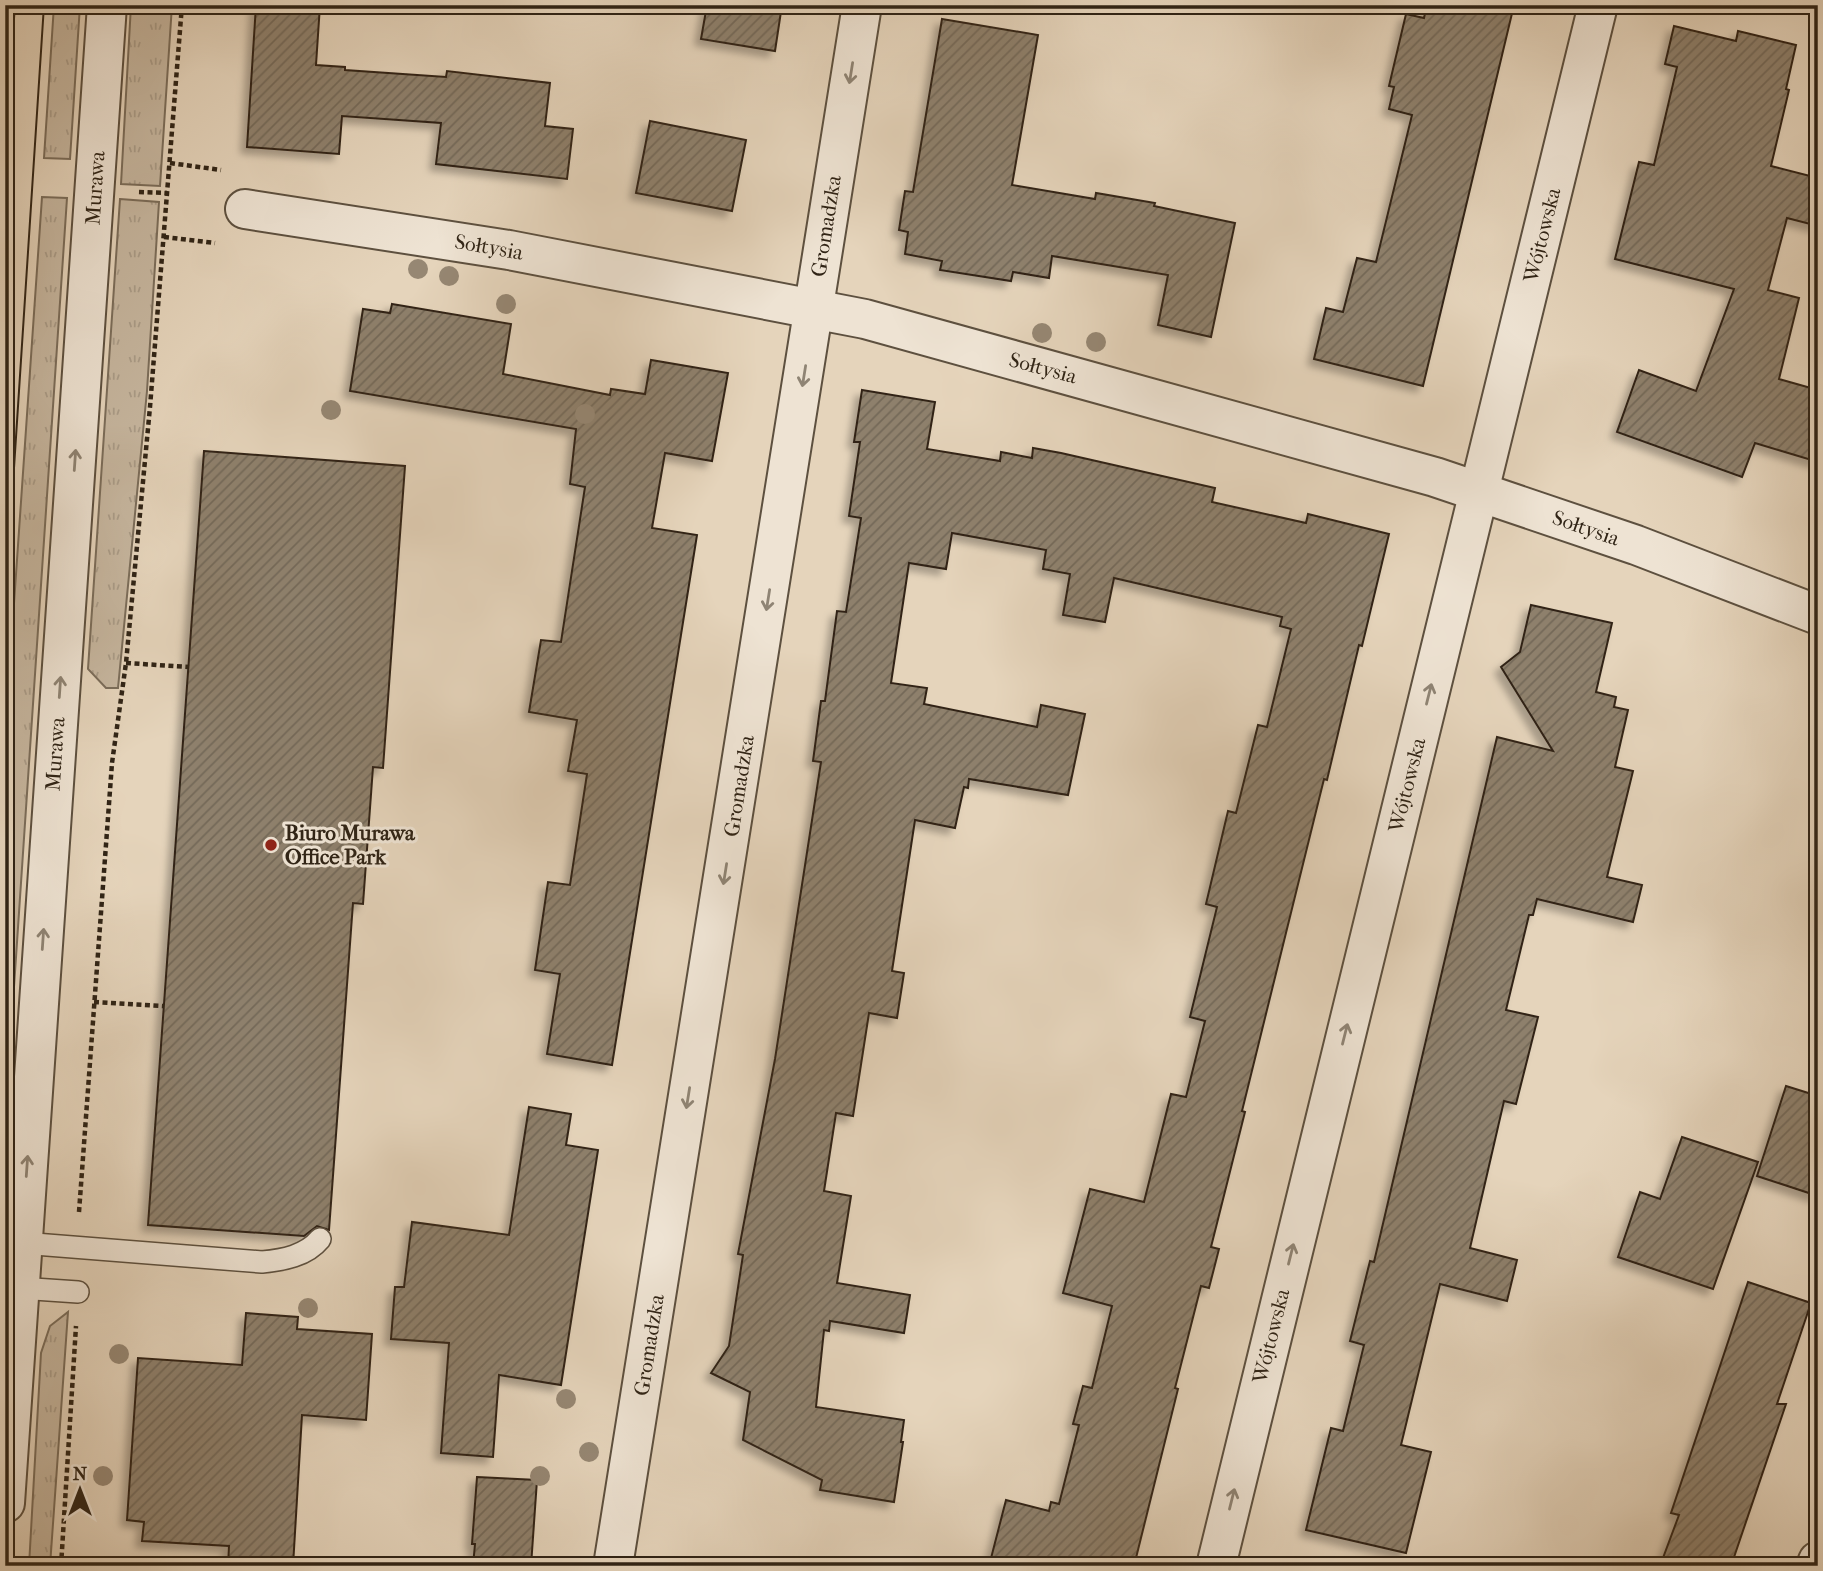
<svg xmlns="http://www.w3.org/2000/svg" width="1823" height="1571" font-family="'IM FELL French Canon',serif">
  <defs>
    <pattern id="grass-tufts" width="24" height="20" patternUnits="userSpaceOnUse" patternTransform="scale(1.75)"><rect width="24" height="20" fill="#c6b69f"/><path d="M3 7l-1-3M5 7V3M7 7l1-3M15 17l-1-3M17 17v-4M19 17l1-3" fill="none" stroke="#aa9c88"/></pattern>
    <pattern id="building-hatch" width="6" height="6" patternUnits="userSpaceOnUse" patternTransform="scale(1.75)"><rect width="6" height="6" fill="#8e806c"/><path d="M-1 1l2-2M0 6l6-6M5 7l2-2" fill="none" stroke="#746958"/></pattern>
    <filter id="shadow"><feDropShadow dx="-6" dy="6" stdDeviation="3.5" flood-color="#0004"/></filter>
  </defs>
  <rect width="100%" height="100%" fill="#e5d4bb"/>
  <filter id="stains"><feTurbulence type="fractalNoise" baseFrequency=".00286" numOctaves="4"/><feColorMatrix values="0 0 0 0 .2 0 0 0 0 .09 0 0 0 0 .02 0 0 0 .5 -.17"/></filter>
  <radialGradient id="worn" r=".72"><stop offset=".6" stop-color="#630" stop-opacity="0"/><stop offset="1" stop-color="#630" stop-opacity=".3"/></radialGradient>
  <g fill="url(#grass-tufts)" stroke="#7b6d5a" stroke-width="2">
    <path d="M 54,5 L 80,5 L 70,159 L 44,158 Z"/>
    <path d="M 131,5 L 172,5 L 160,186 L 121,184 Z"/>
    <path d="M 42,197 L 67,198 L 5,1121 L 5,734 Z"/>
    <path d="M 120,199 L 159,202 L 147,391 L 118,688 L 106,688 L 88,669 Z"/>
    <path d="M 68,1312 L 50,1566 L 29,1566 L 41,1353 L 50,1326 Z"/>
  </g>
  <g fill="url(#building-hatch)" stroke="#302416" stroke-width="2" filter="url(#shadow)">
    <path d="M 256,5 L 320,5 L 316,65 L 345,67 L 345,70 L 446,77 L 447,71 L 550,83 L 545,126 L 573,129 L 567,179 L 436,164 L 441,123 L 342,116 L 339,154 L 247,147 Z"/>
    <path d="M 707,5 L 782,5 L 775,51 L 701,39 Z"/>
    <path d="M 1427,5 L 1514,5 L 1423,386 L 1314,359 L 1326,308 L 1343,312 L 1357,258 L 1376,262 L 1412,115 L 1389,109 L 1394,87 L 1389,86 L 1406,14 L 1424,18 Z"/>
    <path d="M 942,19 L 1038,35 L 1012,185 L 1095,199 L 1096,193 L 1155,203 L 1154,206 L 1235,223 L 1211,337 L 1158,325 L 1168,275 L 1052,256 L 1049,278 L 1013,272 L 1011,281 L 940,270 L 942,261 L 905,254 L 908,232 L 899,230 L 905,191 L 913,192 Z"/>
    <path d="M 1674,26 L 1736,41 L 1738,31 L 1796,45 L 1786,89 L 1789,90 L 1771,166 L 1818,178 L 1818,226 L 1787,218 L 1768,290 L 1799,298 L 1779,379 L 1818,390 L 1818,462 L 1755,443 L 1742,477 L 1617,432 L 1639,370 L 1696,391 L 1734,289 L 1615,259 L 1639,162 L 1654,165 L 1677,67 L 1665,64 Z"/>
    <path d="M 650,121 L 746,140 L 732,211 L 636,193 Z"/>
    <path d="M 392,304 L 511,324 L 503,374 L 610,395 L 611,389 L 645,394 L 651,360 L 728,373 L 712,461 L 665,453 L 652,528 L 697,535 L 612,1065 L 547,1054 L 560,974 L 535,970 L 548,882 L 570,885 L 587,774 L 568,771 L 577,720 L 529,712 L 541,640 L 561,642 L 585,487 L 570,484 L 576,429 L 350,391 L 363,309 L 390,313 Z"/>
    <path d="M 862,390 L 935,402 L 927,449 L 1000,461 L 1001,452 L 1032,458 L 1033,448 L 1061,453 L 1215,488 L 1212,502 L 1306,523 L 1308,514 L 1389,534 L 1362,646 L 1359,645 L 1327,780 L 1324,779 L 1242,1111 L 1245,1112 L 1211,1247 L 1219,1249 L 1209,1288 L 1201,1286 L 1175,1388 L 1178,1389 L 1134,1566 L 989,1566 L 1006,1500 L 1049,1511 L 1051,1502 L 1059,1504 L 1079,1425 L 1073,1424 L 1083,1386 L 1092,1388 L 1112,1306 L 1063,1293 L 1090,1189 L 1144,1202 L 1171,1094 L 1186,1097 L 1205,1021 L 1190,1017 L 1217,907 L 1206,904 L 1228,811 L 1236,813 L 1258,725 L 1267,727 L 1291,629 L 1280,626 L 1282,617 L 1114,578 L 1105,622 L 1063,615 L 1070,574 L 1043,569 L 1046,550 L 952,533 L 946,569 L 909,563 L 891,683 L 927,688 L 924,704 L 1037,727 L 1041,705 L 1085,714 L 1068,795 L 969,779 L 968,788 L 964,787 L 955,828 L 915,820 L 892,971 L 904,973 L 897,1018 L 869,1013 L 853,1116 L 836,1113 L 824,1191 L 851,1196 L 837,1283 L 910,1295 L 904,1333 L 830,1321 L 829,1331 L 824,1330 L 816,1407 L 904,1420 L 901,1442 L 903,1442 L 894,1502 L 820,1490 L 822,1480 L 743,1440 L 750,1392 L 711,1373 L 729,1346 L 743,1255 L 738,1254 L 775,1059 L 821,762 L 813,761 L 821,701 L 825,701 L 837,611 L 846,612 L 861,518 L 849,516 L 860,442 L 854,442 Z"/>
    <path d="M 204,451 L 405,466 L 383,768 L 373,767 L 363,904 L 353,903 L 329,1230 L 317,1226 L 304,1236 L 148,1225 Z"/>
    <path d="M 1531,605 L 1612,623 L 1596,692 L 1616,697 L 1614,707 L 1628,710 L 1615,767 L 1633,771 L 1607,877 L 1642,885 L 1633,922 L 1537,899 L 1533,915 L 1529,915 L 1506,1010 L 1538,1017 L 1516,1104 L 1504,1101 L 1470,1248 L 1517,1260 L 1507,1301 L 1440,1284 L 1401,1445 L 1431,1452 L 1406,1553 L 1306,1530 L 1331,1428 L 1343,1431 L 1364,1345 L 1350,1341 L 1370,1261 L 1374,1262 L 1497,737 L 1553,751 L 1501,667 L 1520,652 Z"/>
    <path d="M 1786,1086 L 1818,1096 L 1818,1196 L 1757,1176 Z"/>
    <path d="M 529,1107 L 571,1114 L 566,1145 L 598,1150 L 561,1385 L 499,1375 L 493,1457 L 441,1453 L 449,1343 L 391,1339 L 395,1287 L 404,1287 L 412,1222 L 509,1235 Z"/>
    <path d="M 1682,1137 L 1758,1162 L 1713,1289 L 1618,1257 L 1640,1192 L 1660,1199 Z"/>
    <path d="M 1748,1282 L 1811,1303 L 1777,1404 L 1786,1404 L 1731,1566 L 1660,1566 L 1679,1515 L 1671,1513 Z"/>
    <path d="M 246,1313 L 298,1317 L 297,1329 L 372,1334 L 366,1420 L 302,1415 L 293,1566 L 228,1566 L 229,1546 L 142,1541 L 144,1522 L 127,1520 L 138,1358 L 242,1365 Z"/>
    <path d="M 477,1477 L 537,1480 L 531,1566 L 473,1566 L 475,1544 L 472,1544 Z"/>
  </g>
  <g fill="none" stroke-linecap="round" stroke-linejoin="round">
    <defs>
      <g id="service">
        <path d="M 22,1243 L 262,1262 C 283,1260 306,1256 320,1239"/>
        <path d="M 19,1288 L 78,1292"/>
      </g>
      <g id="minor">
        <path d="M 245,209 L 509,250 L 865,319 L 1435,477 L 1636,545 L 1818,615"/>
        <path d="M 613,1566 L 862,5"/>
        <path d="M 1216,1566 L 1598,5"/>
        <path d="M 1816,1566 L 1818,1561"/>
      </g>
      <path id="tertiary" d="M 5,1503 L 107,5"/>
    </defs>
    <use href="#service" stroke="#5d503f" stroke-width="24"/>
    <use href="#minor" stroke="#5d503f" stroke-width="42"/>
    <use href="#tertiary" stroke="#5d503f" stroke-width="42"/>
    <g stroke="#302416" stroke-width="4.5" stroke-dasharray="5 3.5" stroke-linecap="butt">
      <path d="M 170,163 L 221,170"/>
      <path d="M 139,192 L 167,193"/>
      <path d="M 164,237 L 215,243"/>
      <path d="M 126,663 L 189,667"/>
      <path d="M 94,1002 L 164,1006"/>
      <path d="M 79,1212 L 112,763 L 126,663 L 150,407 L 182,5"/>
      <path d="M 61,1566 L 76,1326"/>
    </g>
    <use href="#service" stroke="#eee3d3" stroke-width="21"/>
    <use href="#minor" stroke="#eee3d3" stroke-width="38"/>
    <use href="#tertiary" stroke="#eee3d3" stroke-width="38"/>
    <g stroke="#302416" stroke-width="2">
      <path d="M 5,140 L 15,5"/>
      <path d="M 5,607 L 44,5"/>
    </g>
  </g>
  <g fill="#968773">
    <circle cx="418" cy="269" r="10"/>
    <circle cx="449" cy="276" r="10"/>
    <circle cx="506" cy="304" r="10"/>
    <circle cx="1042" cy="333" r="10"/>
    <circle cx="1096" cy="342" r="10"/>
    <circle cx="331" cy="410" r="10"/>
    <circle cx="585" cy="414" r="10"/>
    <circle cx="308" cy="1308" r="10"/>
    <circle cx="119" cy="1354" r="10"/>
    <circle cx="566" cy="1399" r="10"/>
    <circle cx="589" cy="1452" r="10"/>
    <circle cx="103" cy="1476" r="10"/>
    <circle cx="540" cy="1476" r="10"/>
  </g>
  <defs><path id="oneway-shaft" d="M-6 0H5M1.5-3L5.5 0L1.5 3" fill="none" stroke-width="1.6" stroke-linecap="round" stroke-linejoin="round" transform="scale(1.75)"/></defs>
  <g stroke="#8f8474">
    <use href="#oneway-shaft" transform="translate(851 73) rotate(99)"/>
    <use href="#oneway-shaft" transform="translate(804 376) rotate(99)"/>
    <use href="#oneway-shaft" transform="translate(75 460) rotate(-86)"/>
    <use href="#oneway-shaft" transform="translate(768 600) rotate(99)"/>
    <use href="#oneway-shaft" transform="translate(60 687) rotate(-86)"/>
    <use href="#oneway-shaft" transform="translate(1429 694) rotate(-76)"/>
    <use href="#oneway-shaft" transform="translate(725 874) rotate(99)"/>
    <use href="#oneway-shaft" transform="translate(43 939) rotate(-86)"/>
    <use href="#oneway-shaft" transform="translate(1345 1034) rotate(-76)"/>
    <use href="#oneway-shaft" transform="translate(688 1098) rotate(99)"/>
    <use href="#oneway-shaft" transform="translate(27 1166) rotate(-86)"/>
    <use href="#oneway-shaft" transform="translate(1291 1254) rotate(-76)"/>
    <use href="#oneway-shaft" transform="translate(1232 1499) rotate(-76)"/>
  </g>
  <circle fill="#8f2418" stroke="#eee3d3" stroke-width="2.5" cx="271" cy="845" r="7"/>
  <g text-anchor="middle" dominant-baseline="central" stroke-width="6" stroke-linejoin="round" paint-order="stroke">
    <g font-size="21" fill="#302416" stroke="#eee3d3">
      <text transform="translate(95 188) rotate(-86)">Murawa</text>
      <text transform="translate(826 226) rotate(-81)">Gromadzka</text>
      <text transform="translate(1542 235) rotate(-76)">Wójtowska</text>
      <text transform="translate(489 247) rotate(10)">Sołtysia</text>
      <text transform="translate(1043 368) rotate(15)">Sołtysia</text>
      <text transform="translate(1586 528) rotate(19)">Sołtysia</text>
      <text transform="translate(55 754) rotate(-86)">Murawa</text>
      <text transform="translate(1407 785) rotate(-76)">Wójtowska</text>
      <text transform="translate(739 786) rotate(-81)">Gromadzka</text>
      <text transform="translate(1271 1336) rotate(-76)">Wójtowska</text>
      <text transform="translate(649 1345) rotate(-81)">Gromadzka</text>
    </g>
    <g font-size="21" font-weight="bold" fill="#302416" stroke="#eee3d3" text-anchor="start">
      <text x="285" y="833">Biuro Murawa<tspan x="285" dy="24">Office Park</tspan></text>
    </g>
  </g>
  <rect width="1823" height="1571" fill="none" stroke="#e5d4bb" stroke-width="28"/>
  <rect x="7" y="7" width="1809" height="1557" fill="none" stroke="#302416" stroke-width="3.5"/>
  <rect x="14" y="14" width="1795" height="1543" fill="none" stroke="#302416" stroke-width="2"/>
  <g transform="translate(80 1490)" stroke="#eee3d3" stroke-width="5" paint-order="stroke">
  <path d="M0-5L12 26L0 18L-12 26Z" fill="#302416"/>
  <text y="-10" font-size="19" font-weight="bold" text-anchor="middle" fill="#302416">N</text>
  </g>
  <rect width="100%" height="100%" filter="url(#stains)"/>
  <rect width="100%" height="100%" fill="url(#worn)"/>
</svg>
